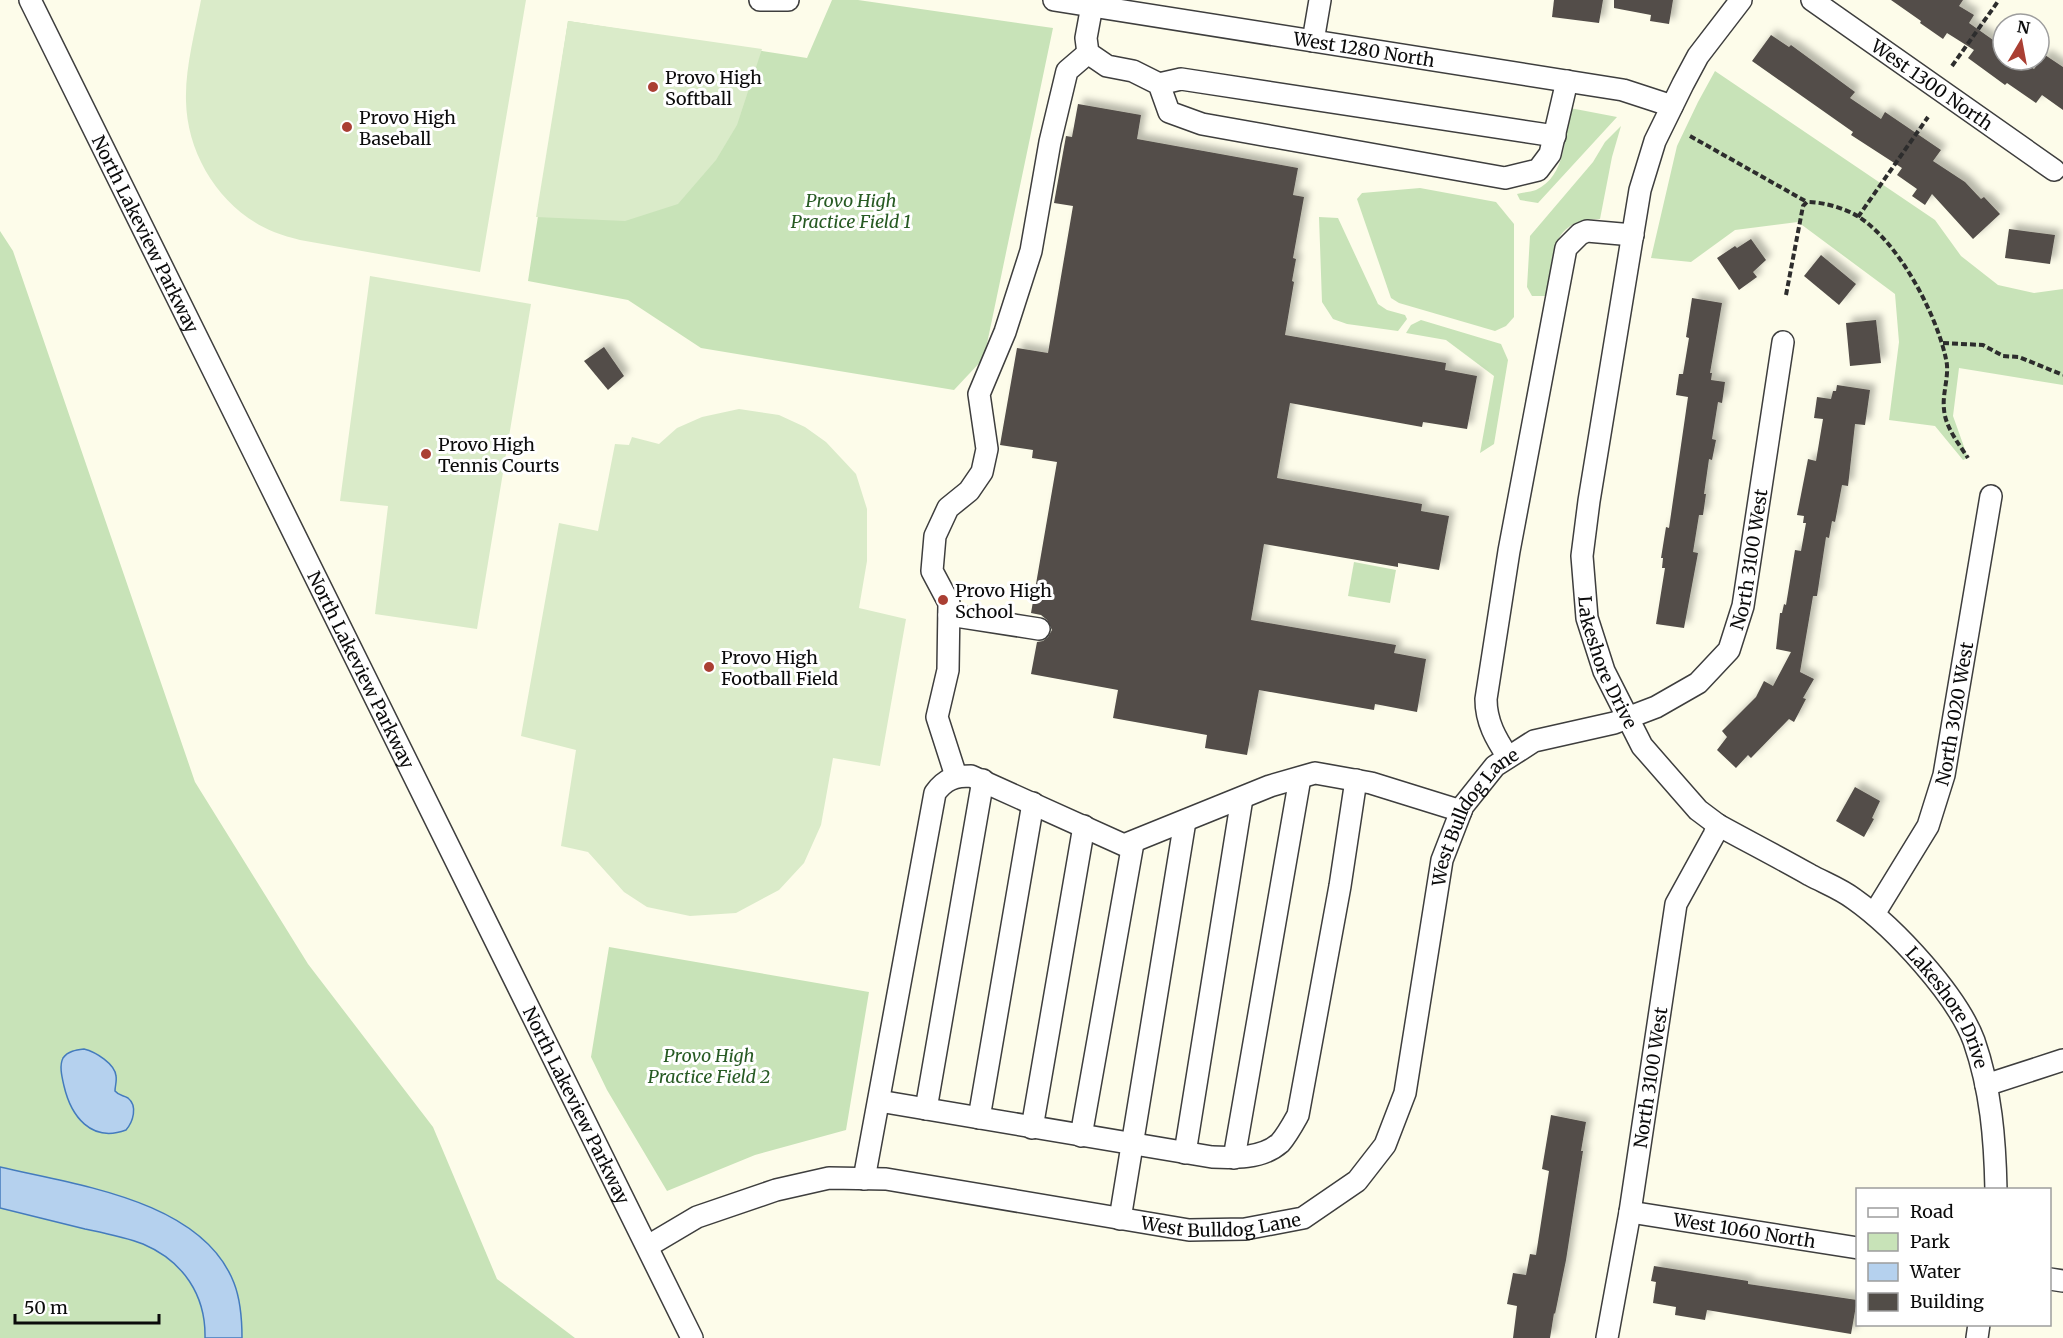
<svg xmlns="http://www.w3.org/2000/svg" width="2063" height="1338" font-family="Merriweather,serif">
  <defs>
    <filter id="shadow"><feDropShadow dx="5.5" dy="-5.5" stdDeviation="3" flood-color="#0004"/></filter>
  </defs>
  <rect width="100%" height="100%" fill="#fdfcea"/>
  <g fill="#c8e3b8">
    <path d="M 832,0 L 858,0 L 1053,28 L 984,358 L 954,390 L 701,348 L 628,300 L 528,281 L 568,21 L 807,58 Z"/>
    <path d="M 1715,71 L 1935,220 L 1961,256 L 1998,285 L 2034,293 L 2063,289 L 2063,385 L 1959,368 L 1953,416 L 1968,458 L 1963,460 L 1935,426 L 1889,420 L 1899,342 L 1895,294 L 1798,222 L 1735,230 L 1691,262 L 1651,258 L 1677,146 L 1698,102 Z"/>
    <path d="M 1570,108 L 1617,117 L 1538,203 L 1520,200 L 1517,194 C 1523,192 1531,192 1536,190 C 1566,176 1565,136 1570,108 Z"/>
    <path d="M 1621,126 L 1612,157 L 1600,219 C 1549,219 1553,257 1547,296 L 1532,296 L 1527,287 L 1530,236 L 1593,162 L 1605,142 Z"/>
    <path d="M 1420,188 L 1496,202 L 1514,224 L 1514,317 L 1506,326 L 1495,331 L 1399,303 L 1391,298 L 1357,199 L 1362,193 Z"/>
    <path d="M 1319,217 L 1338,218 L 1378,304 L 1387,310 L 1405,315 L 1407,319 L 1398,331 L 1347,324 L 1333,319 L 1322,302 Z"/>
    <path d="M 0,231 L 13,251 L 195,782 L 308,964 L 433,1127 L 497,1279 L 575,1338 L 0,1338 Z"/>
    <path d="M 1421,320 L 1501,344 L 1508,360 L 1494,444 L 1480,453 L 1494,376 L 1446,340 L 1406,333 L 1411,325 Z"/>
    <path d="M 1354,562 L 1396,570 L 1390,603 L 1348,596 Z"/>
    <path d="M 609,947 L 869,992 L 846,1130 L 755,1155 L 667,1191 L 607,1090 L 591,1057 Z"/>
  </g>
  <g fill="#daebc9">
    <path d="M 201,0 L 526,0 L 480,272 L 300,240 C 292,238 282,235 274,232 C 222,211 187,156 186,101 C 185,68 195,32 201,0 Z"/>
    <path d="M 568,21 L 762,49 L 737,125 L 716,160 L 678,204 L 625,221 L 536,217 Z"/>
    <path d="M 370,276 L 531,304 L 477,629 L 375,614 L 388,506 L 340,501 Z"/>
    <path d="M 739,409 L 779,415 L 805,427 L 826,442 L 856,474 L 867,509 L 867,561 L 859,608 L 906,619 L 880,766 L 833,758 L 821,825 L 804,863 L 779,890 L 736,913 L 690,916 L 647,907 L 624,892 L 588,852 L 561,846 L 576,750 L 521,736 L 559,523 L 598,531 L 615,444 L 629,445 L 632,437 L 659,444 L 677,428 L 702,417 Z"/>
  </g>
  <g fill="#b5d1ee" stroke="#447bbd" stroke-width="1.5">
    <path d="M 84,1049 C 96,1052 115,1064 116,1076 C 117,1081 115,1086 115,1091 C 119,1096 123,1095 128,1098 C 138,1106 133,1122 126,1130 C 91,1143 71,1116 64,1086 C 62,1077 59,1066 63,1058 C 68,1051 76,1050 84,1049 Z"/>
    <path d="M 0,1167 C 76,1185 202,1200 234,1283 C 241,1301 242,1320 242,1338 L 205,1338 C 206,1295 183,1261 143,1244 C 125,1237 104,1233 85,1229 C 57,1222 28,1215 0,1208 Z"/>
  </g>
  <g fill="#524d48" filter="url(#shadow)">
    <path d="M 1554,0 L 1603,0 L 1599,23 L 1552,17 Z"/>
    <path d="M 1614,0 L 1673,0 L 1669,24 L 1650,21 L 1651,15 L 1614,8 Z"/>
    <path d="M 1891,0 L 1963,0 L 1959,6 L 1974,15 L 1969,23 L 2003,47 L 2003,60 L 2021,60 L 2034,69 L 2045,55 L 2063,67 L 2063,110 L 2042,95 L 2036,103 L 2007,83 L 2005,85 L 1968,58 L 1974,50 L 1947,33 L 1943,39 L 1920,23 L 1921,21 Z"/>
    <path d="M 1771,35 L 1789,47 L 1791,45 L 1855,92 L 1850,98 L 1881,119 L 1885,112 L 1941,150 L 1933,161 L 1965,182 L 1981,199 L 1984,197 L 2000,214 L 1973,239 L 1932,194 L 1925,205 L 1912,196 L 1917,189 L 1897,175 L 1902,168 L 1851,135 L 1853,132 L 1752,61 Z"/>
    <path d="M 1078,104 L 1141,115 L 1137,139 L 1298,168 L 1293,195 L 1304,197 L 1293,258 L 1296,259 L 1292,281 L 1294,282 L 1285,335 L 1446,363 L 1445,370 L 1477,376 L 1467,429 L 1423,422 L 1422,427 L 1290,403 L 1277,478 L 1422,504 L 1421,511 L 1449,516 L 1439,570 L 1398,563 L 1398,567 L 1264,544 L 1251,620 L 1396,645 L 1394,653 L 1426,659 L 1417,712 L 1375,704 L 1374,710 L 1259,690 L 1247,755 L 1205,748 L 1207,735 L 1113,718 L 1118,690 L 1031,674 L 1037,642 L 1043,641 L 1048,637 L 1052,630 L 1047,620 L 1041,615 L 1031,613 L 1057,462 L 1032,458 L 1033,450 L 1000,445 L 1017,348 L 1048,353 L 1073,206 L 1054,203 L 1066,136 L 1072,137 Z"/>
    <path d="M 2009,229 L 2055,235 L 2050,264 L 2005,258 Z"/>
    <path d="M 1751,239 L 1766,260 L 1753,272 L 1757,277 L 1739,290 L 1717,258 L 1735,246 L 1737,248 Z"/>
    <path d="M 1821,255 L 1856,284 L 1839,305 L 1804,276 Z"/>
    <path d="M 1692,298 L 1722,303 L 1710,373 L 1712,373 L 1711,380 L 1725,382 L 1722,403 L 1718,402 L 1712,439 L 1716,440 L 1712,460 L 1709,459 L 1704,494 L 1706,494 L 1703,515 L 1699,515 L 1693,552 L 1698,553 L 1684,628 L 1656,624 L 1665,568 L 1662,568 L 1663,558 L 1661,558 L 1666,527 L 1669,528 L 1688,397 L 1676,395 L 1679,374 L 1683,374 L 1689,338 L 1686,337 Z"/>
    <path d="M 1876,320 L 1881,363 L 1850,366 L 1846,323 Z"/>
    <path d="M 604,347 L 624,376 L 608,390 L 584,361 Z"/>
    <path d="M 1837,385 L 1870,390 L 1865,425 L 1855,424 L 1848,486 L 1842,485 L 1835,522 L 1832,521 L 1829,538 L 1826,537 L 1817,596 L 1813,596 L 1800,672 L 1814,679 L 1803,698 L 1806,699 L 1794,722 L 1789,719 L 1751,758 L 1748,755 L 1736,768 L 1717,750 L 1727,737 L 1722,731 L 1756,697 L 1764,681 L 1773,686 L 1791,652 L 1776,649 L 1780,613 L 1782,613 L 1784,604 L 1786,605 L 1795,550 L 1801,551 L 1806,523 L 1803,523 L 1804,516 L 1797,515 L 1808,459 L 1816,461 L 1823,419 L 1814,418 L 1817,397 L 1831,399 L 1833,391 L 1836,391 Z"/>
    <path d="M 1855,787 L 1880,801 L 1872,818 L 1874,819 L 1864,837 L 1836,821 Z"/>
    <path d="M 1551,1115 L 1586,1122 L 1581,1151 L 1583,1151 L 1566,1260 L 1555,1314 L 1554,1313 L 1550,1338 L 1513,1338 L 1517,1306 L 1507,1304 L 1513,1273 L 1526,1275 L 1530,1254 L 1536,1255 L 1549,1171 L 1542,1169 Z"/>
    <path d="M 1654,1266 L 1748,1281 L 1748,1284 L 1857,1300 L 1851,1334 L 1707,1310 L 1705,1320 L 1675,1315 L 1676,1307 L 1653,1303 L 1656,1282 L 1651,1281 Z"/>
  </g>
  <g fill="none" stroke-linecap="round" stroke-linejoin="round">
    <defs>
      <g id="minor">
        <path id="s1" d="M 30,0 L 692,1338"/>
        <path d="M 760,0 L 788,0"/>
        <path id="s2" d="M 1054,0 L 1623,90 L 1672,106"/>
        <path d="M 1093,0 L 1086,38 L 1088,53 L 1107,66 L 1133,71 L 1159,84 L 1169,112 L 1202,124 L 1505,178 L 1538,170 L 1550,154 L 1567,81"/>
        <path id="s3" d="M 1741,0 L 1698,56 L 1683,84 L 1655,141 L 1640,190 L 1589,501 L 1582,556 L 1587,618 L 1604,671 L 1642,746 L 1698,810 L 1718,825 C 1749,842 1780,858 1810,875 C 1825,883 1841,889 1854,899 C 1895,928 1957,995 1974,1041 C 1991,1090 1995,1139 1996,1190"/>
        <path id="s4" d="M 1812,0 L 2054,170"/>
        <path d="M 1313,41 L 1320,0"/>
        <path d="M 1159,84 L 1181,79 L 1555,136"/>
        <path d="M 949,615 L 1039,629"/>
        <path d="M 1508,757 C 1496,739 1486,722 1486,699 L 1509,551 L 1566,248 L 1580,234 L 1587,231 L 1633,235"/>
        <path d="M 956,776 L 937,717 L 948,670 L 949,603 L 932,571 L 935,536 L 948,508 L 969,491 L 982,472 L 987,449 L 979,394 L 1005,332 L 1031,251 L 1050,142 L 1067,71 L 1088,53"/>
        <path id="s5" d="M 1874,914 L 1928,826 L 1944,775 L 1991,496"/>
        <path d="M 1986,1085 L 2063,1060"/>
        <path d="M 879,1101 L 1212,1157 C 1233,1158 1262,1159 1280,1143 C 1287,1135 1293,1124 1298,1115 L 1340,886 L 1356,780"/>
        <path d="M 926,1109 L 983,780"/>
        <path d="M 979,1118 L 1033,803"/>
        <path d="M 1032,1128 L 1084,826"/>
        <path d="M 1081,1136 L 1133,843"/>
        <path d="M 1185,1153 L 1242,798"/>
        <path d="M 1234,1158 L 1300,778"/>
        <path d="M 864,1179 L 935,793 C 945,779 955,776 971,776 L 1124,845 L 1270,786 L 1315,773 L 1371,783 L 1461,811"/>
        <path id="s6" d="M 1630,1212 L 1858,1248"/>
        <path d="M 1120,1219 L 1185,821"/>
        <path id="s7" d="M 648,1246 L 697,1217 L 776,1190 L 829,1178 L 886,1179 L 1189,1230 L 1245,1229 L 1303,1218 L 1357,1181 L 1385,1145 L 1405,1093 L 1442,860 L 1463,806 L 1495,766 L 1534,741 L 1614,723 L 1656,707 L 1698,683 L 1729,650 L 1743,606 L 1783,342"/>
        <path d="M 2050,1279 L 2063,1281"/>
        <path id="s8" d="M 1607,1338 L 1630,1212 L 1676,904 L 1714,835 L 1718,825"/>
        <path d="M 1977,1338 L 1979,1324"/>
      </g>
    </defs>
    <use href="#minor" stroke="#3e3e3e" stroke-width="24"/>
    <g stroke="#2d2d2d" stroke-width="4" stroke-dasharray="6 3" stroke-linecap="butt">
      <path d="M 1952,66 L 1999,0"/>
      <path d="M 1690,136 L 1807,202"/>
      <path d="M 1858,217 L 1928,117"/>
      <path d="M 1786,295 L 1803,206 L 1807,202 C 1823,202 1845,208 1859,217 C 1899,243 1936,313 1946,359 C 1950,375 1942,393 1944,409 C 1945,427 1959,444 1968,458"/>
      <path d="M 1943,343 L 1983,345 L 2003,356 L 2019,357 L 2063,375"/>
    </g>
    <use href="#minor" stroke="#fff" stroke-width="21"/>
  </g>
  <g fill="#aa3f33" stroke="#fff" stroke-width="2">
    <circle cx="653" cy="87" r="6"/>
    <circle cx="347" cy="127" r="6"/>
    <circle cx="426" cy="454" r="6"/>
    <circle cx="943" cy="600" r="6"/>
    <circle cx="709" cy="667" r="6"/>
  </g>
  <g text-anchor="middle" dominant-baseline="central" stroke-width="6" stroke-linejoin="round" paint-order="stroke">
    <g font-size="18" fill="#0b0b0b" stroke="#fff">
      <text stroke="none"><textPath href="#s2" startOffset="314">West 1280 North</textPath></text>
      <text stroke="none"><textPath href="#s4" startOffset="147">West 1300 North</textPath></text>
      <text stroke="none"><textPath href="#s1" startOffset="261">North Lakeview Parkway</textPath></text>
      <text stroke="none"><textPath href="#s7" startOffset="1546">North 3100 West</textPath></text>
      <text stroke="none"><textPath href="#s3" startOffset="698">Lakeshore Drive</textPath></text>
      <text stroke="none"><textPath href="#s1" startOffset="747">North Lakeview Parkway</textPath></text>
      <text stroke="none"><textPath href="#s5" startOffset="219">North 3020 West</textPath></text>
      <text stroke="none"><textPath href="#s7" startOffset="1131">West Bulldog Lane</textPath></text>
      <text stroke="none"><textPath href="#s3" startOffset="1200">Lakeshore Drive</textPath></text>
      <text stroke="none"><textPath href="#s8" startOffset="264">North 3100 West</textPath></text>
      <text stroke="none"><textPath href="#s1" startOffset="1233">North Lakeview Parkway</textPath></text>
      <text stroke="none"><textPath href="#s7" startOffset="591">West Bulldog Lane</textPath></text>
      <text stroke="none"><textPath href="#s6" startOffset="116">West 1060 North</textPath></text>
    </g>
    <g font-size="18" fill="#0b0b0b" stroke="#fff" text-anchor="start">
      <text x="665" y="77">Provo High<tspan x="665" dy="21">Softball</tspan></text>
      <text x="359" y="117">Provo High<tspan x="359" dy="21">Baseball</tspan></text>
      <text x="438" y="444">Provo High<tspan x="438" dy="21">Tennis Courts</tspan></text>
      <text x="955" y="590">Provo High<tspan x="955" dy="21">School</tspan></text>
      <text x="721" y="657">Provo High<tspan x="721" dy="21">Football Field</tspan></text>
    </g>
    <g font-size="18" font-style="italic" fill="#275a23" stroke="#fff">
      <text x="851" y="200">Provo High<tspan x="851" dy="21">Practice Field 1</tspan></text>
      <text x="709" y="1055">Provo High<tspan x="709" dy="21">Practice Field 2</tspan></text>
    </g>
  </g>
  <rect x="1856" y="1188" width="195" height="138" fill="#ffffff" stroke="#9d9d9d" stroke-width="1.5"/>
  <rect x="1868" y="1208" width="30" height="9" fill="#ffffff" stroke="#9d9d9d" stroke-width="1.5"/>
  <text x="1910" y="1218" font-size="18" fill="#0b0b0b">Road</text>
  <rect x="1868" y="1233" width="30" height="18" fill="#c8e3b8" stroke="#9d9d9d" stroke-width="1.5"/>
  <text x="1910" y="1248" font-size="18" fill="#0b0b0b">Park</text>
  <rect x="1868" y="1263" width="30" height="18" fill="#b5d1ee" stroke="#9d9d9d" stroke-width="1.5"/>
  <text x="1910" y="1278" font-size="18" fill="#0b0b0b">Water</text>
  <rect x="1868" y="1293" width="30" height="18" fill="#524d48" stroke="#9d9d9d" stroke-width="1.5"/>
  <text x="1910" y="1308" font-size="18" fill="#0b0b0b">Building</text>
  <g transform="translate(2021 42) rotate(10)"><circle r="28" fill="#ffffff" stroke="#9d9d9d" stroke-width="1.5"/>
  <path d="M0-4.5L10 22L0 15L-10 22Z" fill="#aa3f33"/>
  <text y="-9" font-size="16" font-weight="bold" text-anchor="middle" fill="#0b0b0b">N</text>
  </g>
  <path d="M15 1314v9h144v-9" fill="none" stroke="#0b0b0b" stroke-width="3"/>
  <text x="24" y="1314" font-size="18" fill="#0b0b0b" stroke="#ffffff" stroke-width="4.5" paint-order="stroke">50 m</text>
</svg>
